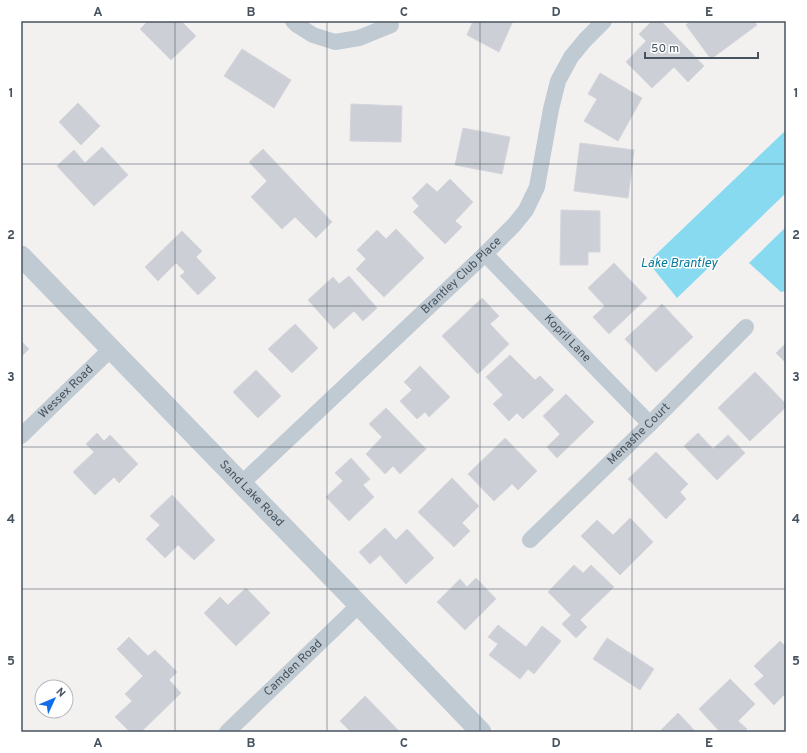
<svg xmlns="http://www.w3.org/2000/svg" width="807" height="753" font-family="Overpass,sans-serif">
  <rect width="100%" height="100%" fill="#f3f0f0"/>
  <g fill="#88daf0">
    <path d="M 786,130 L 786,193 L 677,298 L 648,262 Z"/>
    <path d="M 786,227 L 786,291 L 781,292 L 749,263 Z"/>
  </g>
  <g fill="#cccfd5" stroke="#d4d6dc">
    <path d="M 148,21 L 181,21 L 196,36 L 171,60 L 140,29 Z"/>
    <path d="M 473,21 L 513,21 L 499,52 L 467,35 Z"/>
    <path d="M 652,21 L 661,21 L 704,66 L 688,82 L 674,67 L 652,88 L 626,62 L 646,41 L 639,34 Z"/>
    <path d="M 691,21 L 754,21 L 757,25 L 711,59 L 686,25 Z"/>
    <path d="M 242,49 L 291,80 L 274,108 L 224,76 Z"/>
    <path d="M 600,73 L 642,98 L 618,141 L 584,121 L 597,99 L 588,94 Z"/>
    <path d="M 78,103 L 100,126 L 81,145 L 59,122 Z"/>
    <path d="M 351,104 L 402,106 L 401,142 L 350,141 Z"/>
    <path d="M 463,128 L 510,137 L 502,174 L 455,165 Z"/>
    <path d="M 580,143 L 634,150 L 628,198 L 574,191 Z"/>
    <path d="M 102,147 L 128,175 L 94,206 L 57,166 L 74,150 L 85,163 Z"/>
    <path d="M 263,149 L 332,222 L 316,238 L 295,217 L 282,229 L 251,197 L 267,181 L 249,162 Z"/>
    <path d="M 450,179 L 473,202 L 455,221 L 462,227 L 445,244 L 413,212 L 419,206 L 412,198 L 427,183 L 437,192 Z"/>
    <path d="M 561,210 L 600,211 L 600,252 L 588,252 L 588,265 L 560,265 Z"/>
    <path d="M 396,229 L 424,258 L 384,297 L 356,269 L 366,259 L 357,250 L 377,230 L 386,239 Z"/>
    <path d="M 182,231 L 202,251 L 196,257 L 216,278 L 198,295 L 180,276 L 185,272 L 176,263 L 158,281 L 145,267 Z"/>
    <path d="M 614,263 L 647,298 L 609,334 L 593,317 L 605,306 L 588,288 Z"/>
    <path d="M 349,276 L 377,308 L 363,321 L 354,311 L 334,329 L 308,300 L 333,277 L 339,284 Z"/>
    <path d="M 482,298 L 499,316 L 490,324 L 509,344 L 478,374 L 442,336 Z"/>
    <path d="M 662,304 L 693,337 L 656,372 L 625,339 Z"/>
    <path d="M 295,324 L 318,348 L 292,373 L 268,349 Z"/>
    <path d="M 21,341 L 29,349 L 21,357 Z"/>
    <path d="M 786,343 L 786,363 L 776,353 Z"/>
    <path d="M 510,355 L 535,380 L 540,376 L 554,390 L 523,419 L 517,413 L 509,421 L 493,404 L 503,395 L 486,377 Z"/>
    <path d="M 420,366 L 450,397 L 429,417 L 425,412 L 417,419 L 400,401 L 412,390 L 404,382 Z"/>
    <path d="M 256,370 L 281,396 L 258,418 L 233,392 Z"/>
    <path d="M 755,372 L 786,404 L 786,407 L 750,441 L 718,408 Z"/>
    <path d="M 566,394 L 594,422 L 557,458 L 547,447 L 560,434 L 543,416 Z"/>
    <path d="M 386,408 L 426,449 L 400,474 L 393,466 L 385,474 L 366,454 L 382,437 L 369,424 Z"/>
    <path d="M 97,433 L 104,441 L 110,435 L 138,464 L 119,483 L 114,477 L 95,495 L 73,472 L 94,452 L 86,444 Z"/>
    <path d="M 698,433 L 713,449 L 728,435 L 745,453 L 717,480 L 684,446 Z"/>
    <path d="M 505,438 L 537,471 L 518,490 L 512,484 L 494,501 L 468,474 Z"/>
    <path d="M 656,452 L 688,484 L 680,492 L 686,499 L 666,519 L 628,479 Z"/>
    <path d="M 351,458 L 370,479 L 363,485 L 374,497 L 349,521 L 326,497 L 343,481 L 335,473 Z"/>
    <path d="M 452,478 L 479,506 L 462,523 L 470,531 L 454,547 L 418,512 Z"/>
    <path d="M 172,495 L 215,540 L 194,560 L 178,545 L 165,558 L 146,539 L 160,525 L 150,516 Z"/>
    <path d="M 630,518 L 653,542 L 620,575 L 581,536 L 597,520 L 613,535 Z"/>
    <path d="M 385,528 L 396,540 L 407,529 L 434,558 L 406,584 L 380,555 L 370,564 L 359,552 Z"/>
    <path d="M 574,565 L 583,573 L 591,565 L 614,587 L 580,620 L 587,627 L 576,638 L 562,624 L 571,615 L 548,592 Z"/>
    <path d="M 476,578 L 496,599 L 465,630 L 437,602 L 460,579 L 467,587 Z"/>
    <path d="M 246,588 L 270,613 L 236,646 L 204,613 L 220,597 L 228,605 Z"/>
    <path d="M 498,625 L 526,647 L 542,626 L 561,641 L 534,674 L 528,669 L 520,679 L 489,655 L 498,644 L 488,637 Z"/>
    <path d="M 129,637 L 148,656 L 155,650 L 177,672 L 169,680 L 181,693 L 141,732 L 130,732 L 115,717 L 132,701 L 125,694 L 143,676 L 117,649 Z"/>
    <path d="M 607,638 L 654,669 L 640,690 L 593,659 Z"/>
    <path d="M 780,641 L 786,647 L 786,693 L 774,705 L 754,684 L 764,676 L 754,666 Z"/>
    <path d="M 730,679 L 755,704 L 738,721 L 747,729 L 744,732 L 720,732 L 699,709 Z"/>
    <path d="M 365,696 L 400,732 L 351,732 L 340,721 Z"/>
    <path d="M 678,713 L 696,732 L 663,732 L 661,730 Z"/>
  </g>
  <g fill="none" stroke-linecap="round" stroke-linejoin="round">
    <g stroke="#c0cad2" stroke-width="16">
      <path d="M 293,21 L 297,25 L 313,35 L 335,42 L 359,38 L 391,25"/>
      <path id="s1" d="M 485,254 L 650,424"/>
      <path id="s2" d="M 21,436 L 111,349"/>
      <path id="s3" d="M 242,483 L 485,254 L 514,225 L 526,210 L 537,187 L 551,109 L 558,81 L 571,57 L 585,40 L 604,21"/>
      <path id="s4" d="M 530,540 L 650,424 L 746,327"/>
      <path id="s5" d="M 227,732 L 359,605"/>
    </g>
    <path stroke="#c0cad2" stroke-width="21" id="s6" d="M 21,256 L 359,605 L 481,732"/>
  </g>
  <path fill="none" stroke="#47535f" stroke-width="1" stroke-opacity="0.55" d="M 175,21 L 175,732M 327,21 L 327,732M 480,21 L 480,732M 632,21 L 632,732M 21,164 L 786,164M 21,306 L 786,306M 21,447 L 786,447M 21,589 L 786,589"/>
  <g text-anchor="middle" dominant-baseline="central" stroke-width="3" stroke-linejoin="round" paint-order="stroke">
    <g font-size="12" fill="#47535f" stroke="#fff">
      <text stroke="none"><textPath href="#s3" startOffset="302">Brantley Club Place</textPath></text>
      <text stroke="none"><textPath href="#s1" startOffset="118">Kopril Lane</textPath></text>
      <text stroke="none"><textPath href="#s2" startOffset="63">Wessex Road</textPath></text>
      <text stroke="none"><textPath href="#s4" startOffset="152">Menashe Court</textPath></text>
      <text stroke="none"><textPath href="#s6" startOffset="331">Sand Lake Road</textPath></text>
      <text stroke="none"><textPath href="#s5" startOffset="92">Camden Road</textPath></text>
    </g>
    <g font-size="13" font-style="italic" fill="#087a9b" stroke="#fff">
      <text x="679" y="264">Lake Brantley</text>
    </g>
  </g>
  <rect width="807" height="753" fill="none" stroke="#ffffff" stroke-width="44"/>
  <g transform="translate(54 699) rotate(46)"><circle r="19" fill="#ffffff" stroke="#b5babf"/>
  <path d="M0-3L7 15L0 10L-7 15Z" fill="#116eeb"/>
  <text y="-6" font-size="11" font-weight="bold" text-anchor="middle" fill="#47535f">N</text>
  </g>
  <path d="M645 52v6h113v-6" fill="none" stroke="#47535f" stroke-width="2"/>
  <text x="651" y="52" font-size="12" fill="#47535f" stroke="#ffffff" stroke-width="3" paint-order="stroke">50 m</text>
  <rect x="22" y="22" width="763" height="709" fill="none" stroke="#47535f" stroke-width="1.5"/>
  <g font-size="13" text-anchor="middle" font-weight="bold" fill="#47535f">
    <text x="98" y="16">A</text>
    <text x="251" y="16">B</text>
    <text x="404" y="16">C</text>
    <text x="556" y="16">D</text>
    <text x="709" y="16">E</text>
    <text x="11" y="97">1</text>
    <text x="796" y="97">1</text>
    <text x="11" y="239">2</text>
    <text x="796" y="239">2</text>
    <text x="11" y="381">3</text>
    <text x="796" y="381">3</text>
    <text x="11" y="523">4</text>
    <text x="796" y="523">4</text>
    <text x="11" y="665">5</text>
    <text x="796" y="665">5</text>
    <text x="98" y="747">A</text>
    <text x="251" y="747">B</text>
    <text x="404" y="747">C</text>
    <text x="556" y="747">D</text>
    <text x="709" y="747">E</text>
  </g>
</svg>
